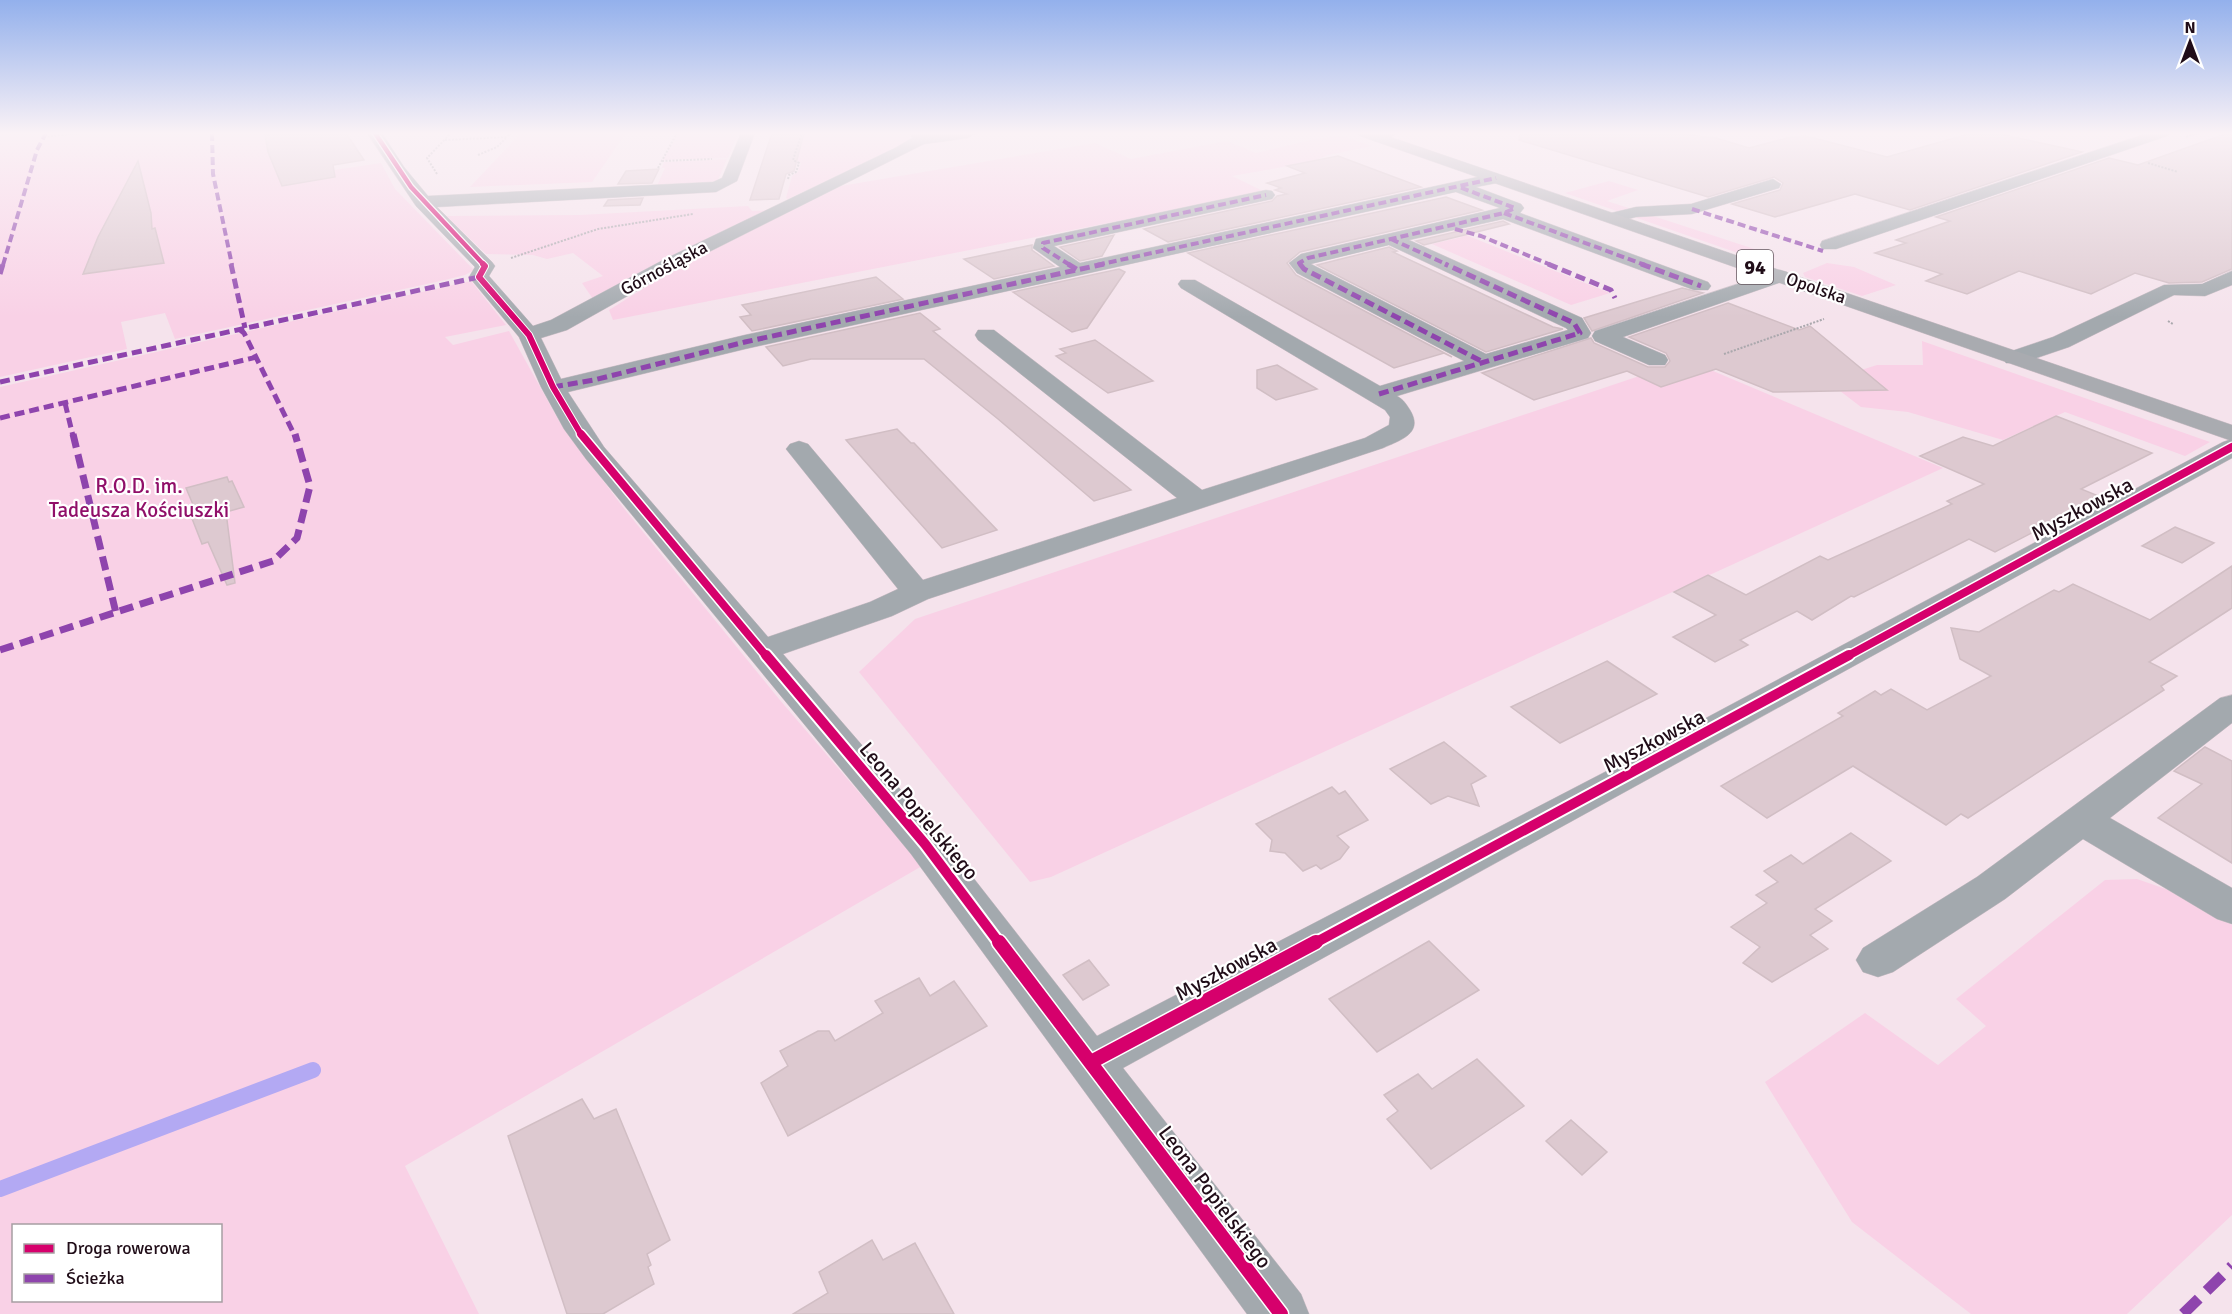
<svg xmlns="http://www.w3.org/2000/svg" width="2232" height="1314" font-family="Signika,sans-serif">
  <rect width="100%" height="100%" fill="#f5e3ec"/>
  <g fill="#f9d1e6" fill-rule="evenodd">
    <path d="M 0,133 L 294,133 L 307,174 L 381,163 L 395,189 L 474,270 L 465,275 L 445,280 L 175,339 L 165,313 L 121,322 L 127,349 L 0,377 Z"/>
    <path d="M 521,133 L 626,133 L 592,182 L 470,187 Z"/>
    <path d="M 678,133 L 738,133 L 728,158 L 663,160 Z"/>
    <path d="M 805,133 L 911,133 L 909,142 L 788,199 L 786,198 L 792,176 L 798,172 L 801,163 L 796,160 Z"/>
    <path d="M 1342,136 L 1372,146 L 1328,155 L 1311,162 L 1232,176 L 1265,192 L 613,320 L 609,310 L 699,254 L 841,186 L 1095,143 L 1131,159 L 1227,141 L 1256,153 L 1315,139 Z"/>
    <path d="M 727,159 L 718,180 L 720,181 L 656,188 L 665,168 L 662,168 L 664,162 Z"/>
    <path d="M 1609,181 L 1638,190 L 1607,201 L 1776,256 L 1761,261 L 1565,193 Z"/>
    <path d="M 748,206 L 752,211 L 775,210 L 593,299 L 582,283 L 603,276 L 573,253 L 547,259 L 533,255 L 486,254 L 446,216 L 580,215 Z"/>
    <path d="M 1456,231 L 1610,293 L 1571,305 L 1432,244 L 1462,237 L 1451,232 Z"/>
    <path d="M 1827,263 L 1854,267 L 1896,285 L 1862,296 L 1805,277 L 1803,273 Z"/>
    <path d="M 471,281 L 506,325 L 445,337 L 453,345 L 509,331 L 559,421 L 622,506 L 779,699 L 922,866 L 405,1166 L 479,1314 L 0,1314 L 0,387 ZM 14,1226 L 220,1226 L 220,1300 L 14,1300 Z"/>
    <path d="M 1922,341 L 2210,442 L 2185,456 L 2065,412 L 2003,440 L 1908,412 L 1861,407 L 1827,381 L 1877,365 L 1923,365 Z"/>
    <path d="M 1687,360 L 1943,468 L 1051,877 L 1030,882 L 859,672 L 915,619 Z"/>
    <path d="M 2137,879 L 2183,895 L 2232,925 L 2232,1215 L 2127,1314 L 1971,1314 L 1852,1222 L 1765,1082 L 1865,1013 L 1938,1065 L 1986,1026 L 1956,999 L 2105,880 Z"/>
  </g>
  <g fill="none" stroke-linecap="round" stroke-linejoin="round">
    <path stroke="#b3a9f3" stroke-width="16" d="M 0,1189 L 313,1070"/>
  </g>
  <g fill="#ddc9d0" stroke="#d1bec4" stroke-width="1.5">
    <path d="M 290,133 L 346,133 L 364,160 L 333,165 L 335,177 L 282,186 L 268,152 L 265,135 Z"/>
    <path d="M 772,133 L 804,133 L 794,171 L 786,174 L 779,199 L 750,200 Z"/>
    <path d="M 1520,133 L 1673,133 L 1716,138 L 1749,148 L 1791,137 L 1806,136 L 1887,157 L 1972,133 L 1996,133 L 2082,152 L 1910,210 L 1855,194 L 1775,217 L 1732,204 L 1780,190 L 1783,183 L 1774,177 L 1708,197 L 1519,140 Z"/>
    <path d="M 2228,133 L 2232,133 L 2232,269 L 2202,282 L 2169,283 L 2135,273 L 2091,294 L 2019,271 L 1967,294 L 1926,281 L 1942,274 L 1875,253 L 1906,243 L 1896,240 L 1950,221 L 1936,217 L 2109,158 L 2138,165 Z"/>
    <path d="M 1338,156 L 1421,187 L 1168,242 L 1144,229 L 1272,201 L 1277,196 L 1287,194 L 1275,190 L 1281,188 L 1267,183 L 1305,173 L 1287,166 Z"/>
    <path d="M 138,161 L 151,213 L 152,229 L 155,228 L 164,263 L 83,274 L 98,237 Z"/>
    <path d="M 659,169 L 652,183 L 618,184 L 626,171 Z"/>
    <path d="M 1446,197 L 1482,210 L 1300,252 L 1287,263 L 1296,275 L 1452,357 L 1444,353 L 1394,368 L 1188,253 Z"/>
    <path d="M 643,198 L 640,205 L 604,206 L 608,200 Z"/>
    <path d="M 1503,221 L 1509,224 L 1424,245 L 1416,241 Z"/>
    <path d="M 1114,235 L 1102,256 L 1080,261 L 1060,247 Z"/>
    <path d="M 1032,245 L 1032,250 L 1054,266 L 994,279 L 964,259 Z"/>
    <path d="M 1389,247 L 1397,251 L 1393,252 L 1553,327 L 1563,329 L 1486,352 L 1317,265 Z"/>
    <path d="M 1119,269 L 1125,272 L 1087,328 L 1072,332 L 1013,292 Z"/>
    <path d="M 876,277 L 903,299 L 752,331 L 740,317 L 751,315 L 742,305 Z"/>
    <path d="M 1682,288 L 1703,293 L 1592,331 L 1584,318 Z"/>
    <path d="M 1728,303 L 1799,330 L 1810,326 L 1887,390 L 1773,392 L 1716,369 L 1661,387 L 1627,371 L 1534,400 L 1482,373 L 1591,338 L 1594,343 L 1648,367 L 1665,367 L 1670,361 L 1666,353 L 1629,337 Z"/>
    <path d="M 920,313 L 940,329 L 933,331 L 1131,490 L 1094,501 L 998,419 L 924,359 L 811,359 L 783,366 L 766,347 Z"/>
    <path d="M 1095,340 L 1153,381 L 1108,393 L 1056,356 L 1066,353 L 1060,349 Z"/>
    <path d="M 1277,365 L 1317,389 L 1276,400 L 1257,388 L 1257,370 Z"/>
    <path d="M 2056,416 L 2152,453 L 2081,489 L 2101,497 L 1995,552 L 1969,539 L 1854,597 L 1851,596 L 1812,620 L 1797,611 L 1740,640 L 1748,645 L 1715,662 L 1673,637 L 1716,615 L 1674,592 L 1708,575 L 1746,595 L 1820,556 L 1828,560 L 1952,504 L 1947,501 L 1984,484 L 1920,456 L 1963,437 L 1993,446 Z"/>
    <path d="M 897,429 L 911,443 L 914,443 L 997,530 L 942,548 L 846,440 Z"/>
    <path d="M 227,477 L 229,482 L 232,481 L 244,507 L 226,512 L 235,583 L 227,585 L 208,542 L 202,544 L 191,516 L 197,514 L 186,488 Z"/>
    <path d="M 2175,527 L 2214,543 L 2182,563 L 2142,546 Z"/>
    <path d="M 2232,566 L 2232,608 L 2149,662 L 2177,676 L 2161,686 L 2164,690 L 1968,818 L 1961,814 L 1946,825 L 1853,766 L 1767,818 L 1721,786 L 1843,716 L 1838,713 L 1875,691 L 1881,695 L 1891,689 L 1927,710 L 1991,676 L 1960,659 L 1951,628 L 1979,632 L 2054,590 L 2059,592 L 2073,584 L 2150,620 Z"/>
    <path d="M 1607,661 L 1657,694 L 1560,743 L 1511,707 Z"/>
    <path d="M 1444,742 L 1486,776 L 1471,784 L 1479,806 L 1448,796 L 1431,804 L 1390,769 Z"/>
    <path d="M 2205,747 L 2232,761 L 2232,863 L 2158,818 L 2202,784 L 2174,771 Z"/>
    <path d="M 1332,787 L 1339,794 L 1345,791 L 1368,820 L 1337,836 L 1349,847 L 1340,859 L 1321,869 L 1316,865 L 1303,871 L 1285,853 L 1270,851 L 1272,840 L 1256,824 Z"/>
    <path d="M 1851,833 L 1891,861 L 1815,909 L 1832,921 L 1810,935 L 1828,949 L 1772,982 L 1743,963 L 1760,947 L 1731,927 L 1767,903 L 1756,895 L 1778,882 L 1764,871 L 1791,855 L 1803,864 Z"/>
    <path d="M 1429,941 L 1479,990 L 1377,1052 L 1329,999 Z"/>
    <path d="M 1089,960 L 1109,985 L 1083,1000 L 1063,975 Z"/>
    <path d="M 919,978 L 930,996 L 954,981 L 987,1026 L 788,1136 L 761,1083 L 788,1066 L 780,1051 L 818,1031 L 829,1031 L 835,1041 L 883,1013 L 875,1001 Z"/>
    <path d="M 1477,1059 L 1524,1106 L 1431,1169 L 1387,1119 L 1398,1111 L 1384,1095 L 1418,1074 L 1432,1089 Z"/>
    <path d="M 582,1099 L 594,1119 L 616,1109 L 670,1240 L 647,1254 L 651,1265 L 648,1267 L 654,1284 L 603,1314 L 567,1314 L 508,1136 Z"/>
    <path d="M 1571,1120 L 1607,1152 L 1582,1175 L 1546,1141 Z"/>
    <path d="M 872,1240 L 883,1260 L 915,1243 L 954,1314 L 793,1314 L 828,1293 L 819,1272 Z"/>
  </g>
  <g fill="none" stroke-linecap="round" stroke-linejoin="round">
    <defs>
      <g id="minor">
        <path d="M 367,133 L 382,133 L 404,167 L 428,196 L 713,182 L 722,178 L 741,133 L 755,133 L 737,181 L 716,192 L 437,207 L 492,262 L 495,266 L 489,276 L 533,326 L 551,320 L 665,259 L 895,148 L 912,138 L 910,133 L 976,133 L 968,138 L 924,144 L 679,267 L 567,330 L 541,338 L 561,379 L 745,335 L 1060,267 L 1033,248 L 1036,239 L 1266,190 L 1272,191 L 1275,195 L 1272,199 L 1054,246 L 1080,263 L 1496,173 L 1504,178 L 1502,182 L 1476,187 L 1521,204 L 1524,208 L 1520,213 L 1708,282 L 1711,286 L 1708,290 L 1694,290 L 1503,219 L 1409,240 L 1582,318 L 1591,333 L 1588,338 L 1397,396 C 1404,400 1406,404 1410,410 C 1424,433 1401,440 1383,448 L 928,599 L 892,616 L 783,654 L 939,834 L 1097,1036 L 1603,773 L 2223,442 L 2232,439 L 2232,458 L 1123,1068 L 1301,1294 L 1309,1314 L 1247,1314 L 911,854 L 586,459 L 564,429 L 541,387 L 519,337 L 469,277 L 475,267 L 416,206 ZM 1456,192 L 1500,208 L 1301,254 L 1289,263 L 1297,273 L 1464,361 L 1380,386 L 1195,280 L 1181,280 L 1178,284 L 1181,288 L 1385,410 L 1390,417 L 1389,425 L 1365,438 L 1202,490 L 994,330 L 978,330 L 975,335 L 978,340 L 1177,498 L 923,580 L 808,444 L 799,441 L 790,444 L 786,449 L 898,589 L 870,602 L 768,637 L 604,447 L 568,392 L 745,349 ZM 1389,245 L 1566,328 L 1568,330 L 1486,354 L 1311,264 Z"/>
        <path d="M 1369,133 L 1396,133 L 1393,136 L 1374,141 L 1366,136 Z"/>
        <path d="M 2148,133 L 2170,133 L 2167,136 L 1836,249 L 1822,249 L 1820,245 L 1822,241 Z"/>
        <path d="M 1773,179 L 1781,184 L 1779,188 L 1692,214 L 1636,217 L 1613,223 L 1604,218 L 1607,214 L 1636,207 L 1691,204 Z"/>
        <path d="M 1780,270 L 1787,272 L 1790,276 L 1787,280 L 1623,337 L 1665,355 L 1668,360 L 1665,365 L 1649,365 L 1595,341 L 1592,336 L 1595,331 Z"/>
        <path d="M 2232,271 L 2232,285 L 2205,296 L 2174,295 L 2069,347 L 2022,363 L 2006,363 L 2003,358 L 2006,353 L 2053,337 L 2164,285 L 2202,284 Z"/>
        <path d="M 2232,695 L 2232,723 L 2110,818 L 2232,888 L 2232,924 L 2217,919 L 2083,839 L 2005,899 L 1893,972 L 1878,977 L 1863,972 L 1856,960 L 1863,948 L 1977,877 L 2220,698 Z"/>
      </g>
      <path id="major" d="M 1357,133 L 1379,133 L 2232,425 L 2232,441 L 1360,136 Z"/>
    </defs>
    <use href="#minor" stroke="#d1c2ca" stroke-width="1"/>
    <use href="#major" stroke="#d1c2ca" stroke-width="1"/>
    <g stroke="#aaa8ad" stroke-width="2" stroke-dasharray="2 1.5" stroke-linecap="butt">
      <path d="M 44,137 L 81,133"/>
      <path d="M 2186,137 L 2199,133"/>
      <path d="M 445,140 L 507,137 L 511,133"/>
      <path d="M 478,155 L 497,147 L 506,138"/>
      <path d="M 662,161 L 712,159"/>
      <path d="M 2148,163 L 2178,172"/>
      <path d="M 658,168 L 677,133"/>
      <path d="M 437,174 L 427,158 L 451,133"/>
      <path d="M 788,179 L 789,175 L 796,172 L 799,163 L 793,160 L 802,133"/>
      <path d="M 511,258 L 598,229 L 693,214"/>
      <path d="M 2168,321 L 2173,324"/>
      <path d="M 1724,354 L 1824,319"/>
    </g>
    <use href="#minor" fill="#a3a9ae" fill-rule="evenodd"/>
    <use href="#major" fill="#a9abb0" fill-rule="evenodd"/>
    <g stroke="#8e44ad" stroke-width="4" stroke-dasharray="8 4" stroke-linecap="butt">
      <path d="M 212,133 L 213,174 L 232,265"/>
      <path d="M 1692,209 L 1823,251"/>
      <path d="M 1504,213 L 1645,265"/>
      <path d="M 1455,229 L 1481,236 L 1551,265"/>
      <path d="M 1391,239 L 1448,265"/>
      <path d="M 3,265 L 37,150 L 46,133"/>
      <path d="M 1070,265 L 1043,248 L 1043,243 L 1266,195"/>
      <path d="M 1097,265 L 1496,178"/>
      <path d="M 1301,265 L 1299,263 L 1308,258 L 1504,213 L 1515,208 L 1459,187"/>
    </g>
    <g stroke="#8e44ad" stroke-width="5" stroke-dasharray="10 5" stroke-linecap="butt">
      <path d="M 231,264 L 245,328"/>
      <path d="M 1068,264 L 1078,270"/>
      <path d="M 1300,264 L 1304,269 L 1483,362"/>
      <path d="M 1548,264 L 1611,290 L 1615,298"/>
      <path d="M 1641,264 L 1701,286"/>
      <path d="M 0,274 L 3,264"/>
      <path d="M 239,329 L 244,333 L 295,436"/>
      <path d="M 0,382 L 479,277"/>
      <path d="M 553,387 L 594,380 L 745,342 L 1104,264"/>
      <path d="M 1379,394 L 1580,333 L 1574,323 L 1445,264"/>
      <path d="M 65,403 L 73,436"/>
      <path d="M 0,418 L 257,357"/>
    </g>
    <g stroke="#8e44ad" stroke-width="7" stroke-dasharray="14 7" stroke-linecap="butt">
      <path d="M 73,434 L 116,613"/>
      <path d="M 0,650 L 273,561 L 297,538 L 310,486 L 295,434"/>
    </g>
    <path stroke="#8e44ad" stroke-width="11" stroke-dasharray="22 11" stroke-linecap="butt" d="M 2183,1314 L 2232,1266"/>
    <defs>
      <path id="cycleway-far4" d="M 375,133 L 411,187 L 484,265"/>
      <path id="cycleway-far3" d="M 483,264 L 485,266 L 479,277 L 529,335 L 553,387 L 582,436"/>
      <g id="cycleway-far2">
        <path d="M 581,434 L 767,657"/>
        <path d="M 1846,657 L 2232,447"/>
      </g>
      <g id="cycleway-far1">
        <path d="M 766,655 L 925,844 L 1000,944"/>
        <path d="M 1313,944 L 1849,655"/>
      </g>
      <g id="cycleway">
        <path d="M 999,942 L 1281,1314"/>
        <path d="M 1091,1062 L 1316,942"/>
      </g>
    </defs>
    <use href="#cycleway-far4" stroke="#fff" stroke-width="7"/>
    <use href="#cycleway-far3" stroke="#fff" stroke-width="8"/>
    <use href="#cycleway-far2" stroke="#fff" stroke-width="11"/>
    <use href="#cycleway-far1" stroke="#fff" stroke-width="14"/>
    <use href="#cycleway" stroke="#fff" stroke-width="17"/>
    <use href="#cycleway-far4" stroke="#d6006c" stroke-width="4.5"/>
    <use href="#cycleway-far3" stroke="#d6006c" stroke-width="6"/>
    <use href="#cycleway-far2" stroke="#d6006c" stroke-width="8"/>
    <use href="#cycleway-far1" stroke="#d6006c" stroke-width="10"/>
    <use href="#cycleway" stroke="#d6006c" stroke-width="14"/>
  </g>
  <linearGradient id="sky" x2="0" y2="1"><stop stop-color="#93b0ec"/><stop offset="0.42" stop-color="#faf2f6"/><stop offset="1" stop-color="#faf2f6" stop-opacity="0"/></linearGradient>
  <rect width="2232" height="317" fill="url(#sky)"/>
  <g text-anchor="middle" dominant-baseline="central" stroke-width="4.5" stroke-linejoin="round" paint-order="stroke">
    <g font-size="18" fill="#200d18" stroke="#fff">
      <text transform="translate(664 268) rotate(-28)">Górnośląska</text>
      <text transform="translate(1816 288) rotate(19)">Opolska</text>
    </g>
    <rect fill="#fff" stroke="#63565d" stroke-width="1.5" x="1737" y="250" width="36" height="34" rx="4.5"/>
    <g font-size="20" font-weight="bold" fill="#200d18">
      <text x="1755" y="267">94</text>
    </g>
    <g font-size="21" fill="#900f69" stroke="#fff">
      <text x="139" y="486">R.O.D. im.<tspan x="139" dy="24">Tadeusza Kościuszki</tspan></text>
    </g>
    <g font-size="21" fill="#200d18" stroke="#fff">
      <text transform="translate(2082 509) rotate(-28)">Myszkowska</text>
      <text transform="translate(1654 741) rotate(-28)">Myszkowska</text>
      <text transform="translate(919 811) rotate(50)">Leona Popielskiego</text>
      <text transform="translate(1226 969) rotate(-28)">Myszkowska</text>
      <text transform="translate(1215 1197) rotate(53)">Leona Popielskiego</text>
    </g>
  </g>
  <rect x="12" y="1224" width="210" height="78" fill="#ffffff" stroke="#a69ea3" stroke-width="1.5"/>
  <rect x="24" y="1244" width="30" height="9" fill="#d6006c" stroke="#a69ea3" stroke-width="1.5"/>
  <text x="66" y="1254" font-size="18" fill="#200d18">Droga rowerowa</text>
  <rect x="24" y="1274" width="30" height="9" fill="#8e44ad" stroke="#a69ea3" stroke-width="1.5"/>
  <text x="66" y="1284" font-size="18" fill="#200d18">Ścieżka</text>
  <g transform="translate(2190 42)" stroke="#ffffff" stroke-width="4.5" paint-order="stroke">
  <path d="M0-4.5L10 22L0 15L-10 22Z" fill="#200d18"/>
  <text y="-9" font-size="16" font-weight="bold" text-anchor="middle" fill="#200d18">N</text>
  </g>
</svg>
